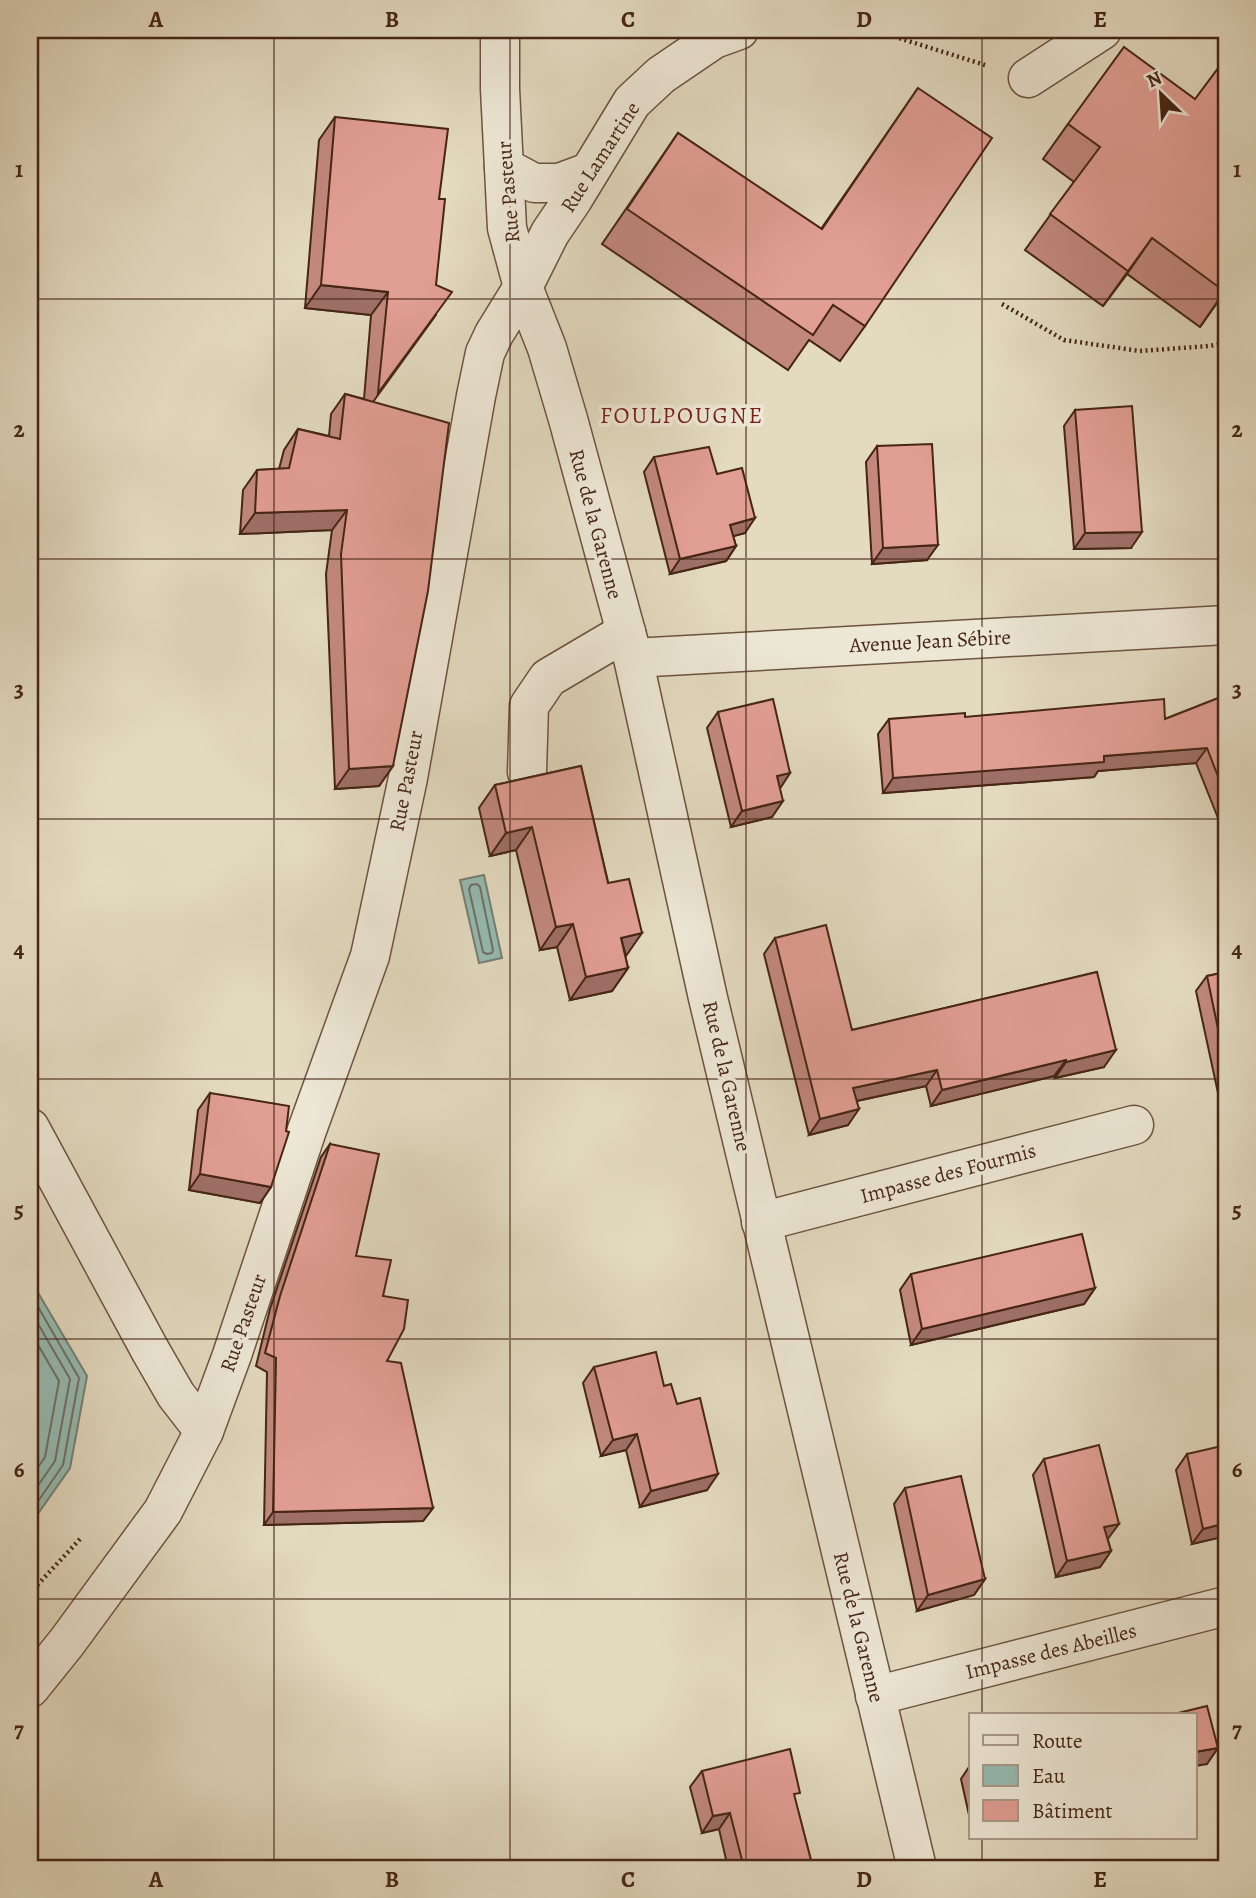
<svg xmlns="http://www.w3.org/2000/svg" width="1256" height="1898" font-family="Alegreya,serif">
  <rect width="100%" height="100%" fill="#e3dac0"/>
  <filter id="stains"><feTurbulence type="fractalNoise" baseFrequency=".00286" numOctaves="4"/><feColorMatrix values="0 0 0 0 .2 0 0 0 0 .09 0 0 0 0 .02 0 0 0 .5 -.17"/></filter>
  <radialGradient id="worn" r=".72"><stop offset=".6" stop-color="#630" stop-opacity="0"/><stop offset="1" stop-color="#630" stop-opacity=".3"/></radialGradient>
  <g fill="#95bbb3" stroke="#757f74" stroke-width="2">
    <path d="M 484,875 L 502,958 L 479,963 L 460,880 Z"/>
    <path d="M 30,1279 L 87,1376 L 70,1468 L 30,1525 Z"/>
  </g>
  <g fill="none" stroke-linecap="round" stroke-linejoin="round">
    <g stroke="#6e7064" stroke-width="2">
      <path d="M 477,884 L 480,887 L 493,950 L 492,953 L 487,954 L 483,952 L 469,889 L 471,885 Z"/>
      <path d="M 30,1293 L 79,1378 L 63,1465 L 30,1513"/>
      <path d="M 30,1310 L 70,1379 L 55,1461 L 30,1497"/>
      <path d="M 30,1331 L 59,1381 L 45,1457 L 30,1479"/>
    </g>
    <defs>
      <g id="minor">
        <path d="M 500,30 L 500,89 L 507,228 L 523,287 L 547,348 L 568,419 L 633,658 L 708,998 L 917,1868"/>
        <path d="M 1028,78 L 1102,30"/>
        <path d="M 504,167 L 534,183 L 559,183 L 589,172"/>
        <path d="M 633,658 L 1226,625"/>
        <path d="M 527,772 L 529,706 L 548,678 L 626,632"/>
        <path d="M 30,1128 L 150,1350 L 176,1395 L 204,1431"/>
        <path d="M 761,1222 L 1134,1125"/>
        <path d="M 30,1688 L 67,1642 L 163,1511 L 204,1431 L 232,1355 L 307,1130 L 370,956 L 408,778 L 476,396 L 485,353 L 494,334 L 523,287 L 550,233 L 573,199 L 632,102 L 661,75 L 714,39 L 739,30"/>
        <path d="M 875,1696 L 1226,1606"/>
      </g>
    </defs>
    <use href="#minor" stroke="#6d5240" stroke-width="41"/>
    <g stroke="#462515" stroke-width="4.5" stroke-dasharray="2 3.5" stroke-linecap="butt">
      <path d="M 873,30 L 985,65"/>
      <path d="M 1002,304 L 1064,340 L 1140,351 L 1209,346 L 1226,343"/>
      <path d="M 30,1593 L 80,1539"/>
    </g>
    <use href="#minor" stroke="#ede7d6" stroke-width="38"/>
  </g>
  <g fill="#c2887e" stroke="#462515" stroke-width="2">
    <path d="M 918,88 L 865,326 L 840,361 L 809,340 L 788,370 L 602,244 L 678,133 L 821,229 Z"/>
    <path d="M 1195,99 L 1226,290 L 1200,327 L 1127,274 L 1103,306 L 1025,250 L 1074,182 L 1043,159 L 1068,124 Z"/>
    <path d="M 335,117 L 439,199 L 436,285 L 436,315 L 373,402 L 393,766 L 379,786 L 335,789 L 326,574 L 332,530 L 240,534 L 243,490 L 257,470 L 279,469 L 284,450 L 298,429 L 329,436 L 331,414 L 345,394 L 364,399 L 371,315 L 305,308 L 319,140 Z"/>
    <path d="M 1075,410 L 1131,548 L 1074,549 L 1064,426 Z"/>
    <path d="M 877,446 L 927,560 L 872,564 L 866,462 Z"/>
    <path d="M 654,457 L 717,474 L 745,533 L 733,536 L 736,546 L 726,561 L 670,574 L 644,472 Z"/>
    <path d="M 1226,695 L 1226,838 L 1196,763 L 1098,771 L 1094,777 L 883,793 L 878,734 L 889,719 L 965,717 L 1165,719 Z"/>
    <path d="M 718,712 L 790,773 L 780,788 L 772,817 L 731,827 L 707,728 Z"/>
    <path d="M 581,766 L 628,968 L 612,991 L 570,1000 L 557,947 L 540,950 L 516,850 L 490,856 L 479,808 L 495,785 Z"/>
    <path d="M 775,938 L 852,1030 L 1097,972 L 1104,1067 L 1055,1078 L 1054,1076 L 931,1106 L 926,1086 L 857,1101 L 848,1125 L 809,1135 L 764,954 Z"/>
    <path d="M 1226,972 L 1226,1130 L 1196,991 L 1207,976 Z"/>
    <path d="M 210,1093 L 271,1187 L 260,1203 L 189,1190 L 198,1110 Z"/>
    <path d="M 330,1144 L 356,1256 L 383,1296 L 387,1361 L 433,1508 L 423,1521 L 264,1525 L 267,1372 L 256,1366 L 270,1309 L 321,1157 Z"/>
    <path d="M 911,1274 L 1095,1288 L 1084,1304 L 911,1345 L 900,1290 Z"/>
    <path d="M 594,1367 L 664,1386 L 677,1404 L 707,1490 L 640,1507 L 626,1450 L 601,1456 L 583,1383 Z"/>
    <path d="M 1187,1454 L 1226,1536 L 1192,1544 L 1176,1470 Z"/>
    <path d="M 1044,1459 L 1108,1540 L 1111,1551 L 1100,1567 L 1056,1577 L 1033,1475 Z"/>
    <path d="M 905,1488 L 985,1579 L 974,1595 L 917,1611 L 894,1504 Z"/>
    <path d="M 971,1764 L 971,1824 L 961,1779 Z"/>
    <path d="M 702,1771 L 795,1800 L 813,1868 L 728,1868 L 719,1829 L 702,1833 L 690,1787 Z"/>
  </g>
  <g fill="#9e6f67" stroke="#462515" stroke-width="2">
    <path d="M 1152,238 L 1127,274 L 1103,306 L 1128,271 Z"/>
    <path d="M 321,285 L 388,292 L 371,315 L 305,308 Z"/>
    <path d="M 1226,289 L 1226,290 L 1200,327 Z"/>
    <path d="M 347,510 L 332,530 L 240,534 L 255,513 Z"/>
    <path d="M 755,518 L 745,533 L 720,540 L 730,525 Z"/>
    <path d="M 1142,532 L 1131,548 L 1074,549 L 1085,533 Z"/>
    <path d="M 938,545 L 927,560 L 872,564 L 883,548 Z"/>
    <path d="M 736,546 L 726,561 L 670,574 L 680,559 Z"/>
    <path d="M 1207,748 L 1196,763 L 1098,771 L 1094,777 L 883,793 L 893,778 L 1104,756 Z"/>
    <path d="M 393,766 L 379,786 L 335,789 L 349,769 Z"/>
    <path d="M 790,773 L 779,790 L 777,776 Z"/>
    <path d="M 783,801 L 772,817 L 731,827 L 742,811 Z"/>
    <path d="M 532,827 L 516,850 L 490,856 L 506,833 Z"/>
    <path d="M 573,924 L 557,947 L 540,950 L 556,927 Z"/>
    <path d="M 642,933 L 626,956 L 621,938 Z"/>
    <path d="M 628,968 L 612,991 L 570,1000 L 586,977 Z"/>
    <path d="M 1116,1050 L 1104,1067 L 1055,1078 L 1066,1062 Z"/>
    <path d="M 1066,1060 L 1054,1076 L 931,1106 L 942,1090 Z"/>
    <path d="M 937,1070 L 926,1086 L 842,1104 L 853,1088 Z"/>
    <path d="M 859,1109 L 848,1125 L 809,1135 L 820,1119 Z"/>
    <path d="M 200,1174 L 271,1187 L 260,1203 L 189,1190 Z"/>
    <path d="M 1095,1288 L 1084,1304 L 911,1345 L 922,1329 Z"/>
    <path d="M 637,1434 L 626,1450 L 601,1456 L 613,1440 Z"/>
    <path d="M 718,1474 L 707,1490 L 640,1507 L 651,1491 Z"/>
    <path d="M 433,1508 L 423,1521 L 264,1525 L 273,1512 Z"/>
    <path d="M 1226,1523 L 1226,1536 L 1192,1544 L 1203,1529 Z"/>
    <path d="M 1119,1524 L 1107,1540 L 1104,1527 Z"/>
    <path d="M 1111,1551 L 1100,1567 L 1056,1577 L 1067,1561 Z"/>
    <path d="M 985,1579 L 974,1595 L 917,1611 L 928,1595 Z"/>
    <path d="M 1218,1748 L 1207,1764 L 1195,1766 L 1195,1752 Z"/>
    <path d="M 730,1813 L 719,1829 L 702,1833 L 713,1816 Z"/>
  </g>
  <g fill="#e19e93" stroke="#462515" stroke-width="2">
    <path d="M 1124,47 L 1195,99 L 1222,63 L 1226,66 L 1226,289 L 1224,291 L 1152,238 L 1128,271 L 1050,214 L 1100,147 L 1068,124 Z"/>
    <path d="M 918,88 L 992,138 L 865,326 L 833,305 L 813,335 L 627,209 L 678,133 L 822,229 Z"/>
    <path d="M 335,117 L 448,129 L 439,199 L 445,199 L 436,285 L 452,292 L 378,393 L 388,292 L 321,285 Z"/>
    <path d="M 345,394 L 449,423 L 428,591 L 393,766 L 349,769 L 341,554 L 347,510 L 255,513 L 257,470 L 289,468 L 298,429 L 340,439 Z"/>
    <path d="M 1132,406 L 1142,532 L 1085,533 L 1075,410 Z"/>
    <path d="M 932,444 L 938,545 L 883,548 L 877,446 Z"/>
    <path d="M 709,447 L 717,474 L 742,468 L 755,518 L 730,525 L 736,546 L 680,559 L 654,457 Z"/>
    <path d="M 1226,695 L 1226,797 L 1207,748 L 1104,756 L 1104,762 L 893,778 L 889,719 L 965,713 L 965,717 L 1164,699 L 1165,719 Z"/>
    <path d="M 773,699 L 790,773 L 777,776 L 783,801 L 742,811 L 718,712 Z"/>
    <path d="M 581,766 L 608,883 L 629,879 L 642,933 L 621,938 L 628,968 L 586,977 L 573,924 L 556,927 L 532,827 L 506,833 L 495,785 Z"/>
    <path d="M 826,925 L 852,1030 L 1097,972 L 1116,1050 L 1066,1062 L 1066,1060 L 942,1090 L 937,1070 L 853,1088 L 859,1109 L 820,1119 L 775,938 Z"/>
    <path d="M 1226,972 L 1226,1067 L 1207,976 Z"/>
    <path d="M 210,1093 L 289,1106 L 286,1131 L 289,1132 L 271,1187 L 200,1174 Z"/>
    <path d="M 330,1144 L 379,1154 L 356,1256 L 391,1260 L 383,1296 L 408,1300 L 404,1329 L 387,1361 L 401,1363 L 433,1508 L 273,1512 L 276,1358 L 265,1353 L 280,1296 Z"/>
    <path d="M 1082,1234 L 1095,1288 L 922,1329 L 911,1274 Z"/>
    <path d="M 656,1352 L 664,1386 L 671,1384 L 677,1404 L 700,1398 L 718,1474 L 651,1491 L 637,1434 L 613,1440 L 594,1367 Z"/>
    <path d="M 1099,1445 L 1119,1524 L 1104,1527 L 1111,1551 L 1067,1561 L 1044,1459 Z"/>
    <path d="M 1226,1445 L 1226,1523 L 1203,1529 L 1187,1454 Z"/>
    <path d="M 961,1476 L 985,1579 L 928,1595 L 905,1488 Z"/>
    <path d="M 1207,1706 L 1218,1748 L 1195,1752 L 1195,1714 L 1174,1714 Z"/>
    <path d="M 790,1749 L 800,1793 L 794,1794 L 813,1868 L 744,1868 L 730,1813 L 713,1816 L 702,1771 Z"/>
  </g>
  <path fill="none" stroke="#462515" stroke-width="2" stroke-opacity="0.55" d="M 274,30 L 274,1868M 510,30 L 510,1868M 746,30 L 746,1868M 982,30 L 982,1714M 30,299 L 1226,299M 30,559 L 1226,559M 30,819 L 1226,819M 30,1079 L 1226,1079M 30,1339 L 1226,1339M 30,1599 L 1226,1599M 982,1837 L 982,1868"/>
  <g text-anchor="middle" dominant-baseline="central" stroke-width="7" stroke-linejoin="round" paint-order="stroke">
    <g font-size="21" fill="#462515" stroke="#ede7d6">
      <text transform="translate(600 157) rotate(-57)">Rue Lamartine</text>
      <text transform="translate(508 192) rotate(-95)">Rue Pasteur</text>
      <text transform="translate(596 524) rotate(75)">Rue de la Garenne</text>
      <text transform="translate(930 641) rotate(-3)">Avenue Jean Sébire</text>
      <text transform="translate(406 781) rotate(-79)">Rue Pasteur</text>
      <text transform="translate(727 1076) rotate(77)">Rue de la Garenne</text>
      <text transform="translate(948 1173) rotate(-15)">Impasse des Fourmis</text>
      <text transform="translate(243 1323) rotate(-71)">Rue Pasteur</text>
      <text transform="translate(859 1627) rotate(76)">Rue de la Garenne</text>
      <text transform="translate(1051 1651) rotate(-14)">Impasse des Abeilles</text>
    </g>
    <g font-size="23" letter-spacing="2" fill="#7a1f14" stroke="#ede7d6">
      <text x="682" y="415">FOULPOUGNE</text>
    </g>
  </g>
  <rect width="1256" height="1898" fill="none" stroke="#e3dac0" stroke-width="77"/>
  <rect x="969" y="1713" width="228" height="126" fill="#ede7d6" stroke="#aa9989" stroke-width="2"/>
  <rect x="983" y="1735" width="35" height="10" fill="#ede7d6" stroke="#aa9989" stroke-width="2"/>
  <text x="1032" y="1748" font-size="21" fill="#462515">Route</text>
  <rect x="983" y="1765" width="35" height="21" fill="#95bbb3" stroke="#aa9989" stroke-width="2"/>
  <text x="1032" y="1783" font-size="21" fill="#462515">Eau</text>
  <rect x="983" y="1800" width="35" height="21" fill="#e19e93" stroke="#aa9989" stroke-width="2"/>
  <text x="1032" y="1818" font-size="21" fill="#462515">Bâtiment</text>
  <g transform="translate(1161 94) rotate(335)" stroke="#ede7d6" stroke-width="5" paint-order="stroke">
  <path d="M0-5L12 26L0 18L-12 26Z" fill="#462515"/>
  <text y="-10" font-size="19" font-weight="bold" text-anchor="middle" fill="#462515">N</text>
  </g>
  <rect x="38" y="38" width="1180" height="1822" fill="none" stroke="#462515" stroke-width="2.5"/>
  <g font-size="23" text-anchor="middle" font-weight="bold" fill="#462515">
    <text x="156" y="27">A</text>
    <text x="392" y="27">B</text>
    <text x="628" y="27">C</text>
    <text x="864" y="27">D</text>
    <text x="1100" y="27">E</text>
    <text x="19" y="177">1</text>
    <text x="1237" y="177">1</text>
    <text x="19" y="437">2</text>
    <text x="1237" y="437">2</text>
    <text x="19" y="697">3</text>
    <text x="1237" y="697">3</text>
    <text x="19" y="957">4</text>
    <text x="1237" y="957">4</text>
    <text x="19" y="1217">5</text>
    <text x="1237" y="1217">5</text>
    <text x="19" y="1477">6</text>
    <text x="1237" y="1477">6</text>
    <text x="19" y="1737">7</text>
    <text x="1237" y="1737">7</text>
    <text x="156" y="1887">A</text>
    <text x="392" y="1887">B</text>
    <text x="628" y="1887">C</text>
    <text x="864" y="1887">D</text>
    <text x="1100" y="1887">E</text>
  </g>
  <rect width="100%" height="100%" filter="url(#stains)"/>
  <rect width="100%" height="100%" fill="url(#worn)"/>
</svg>
